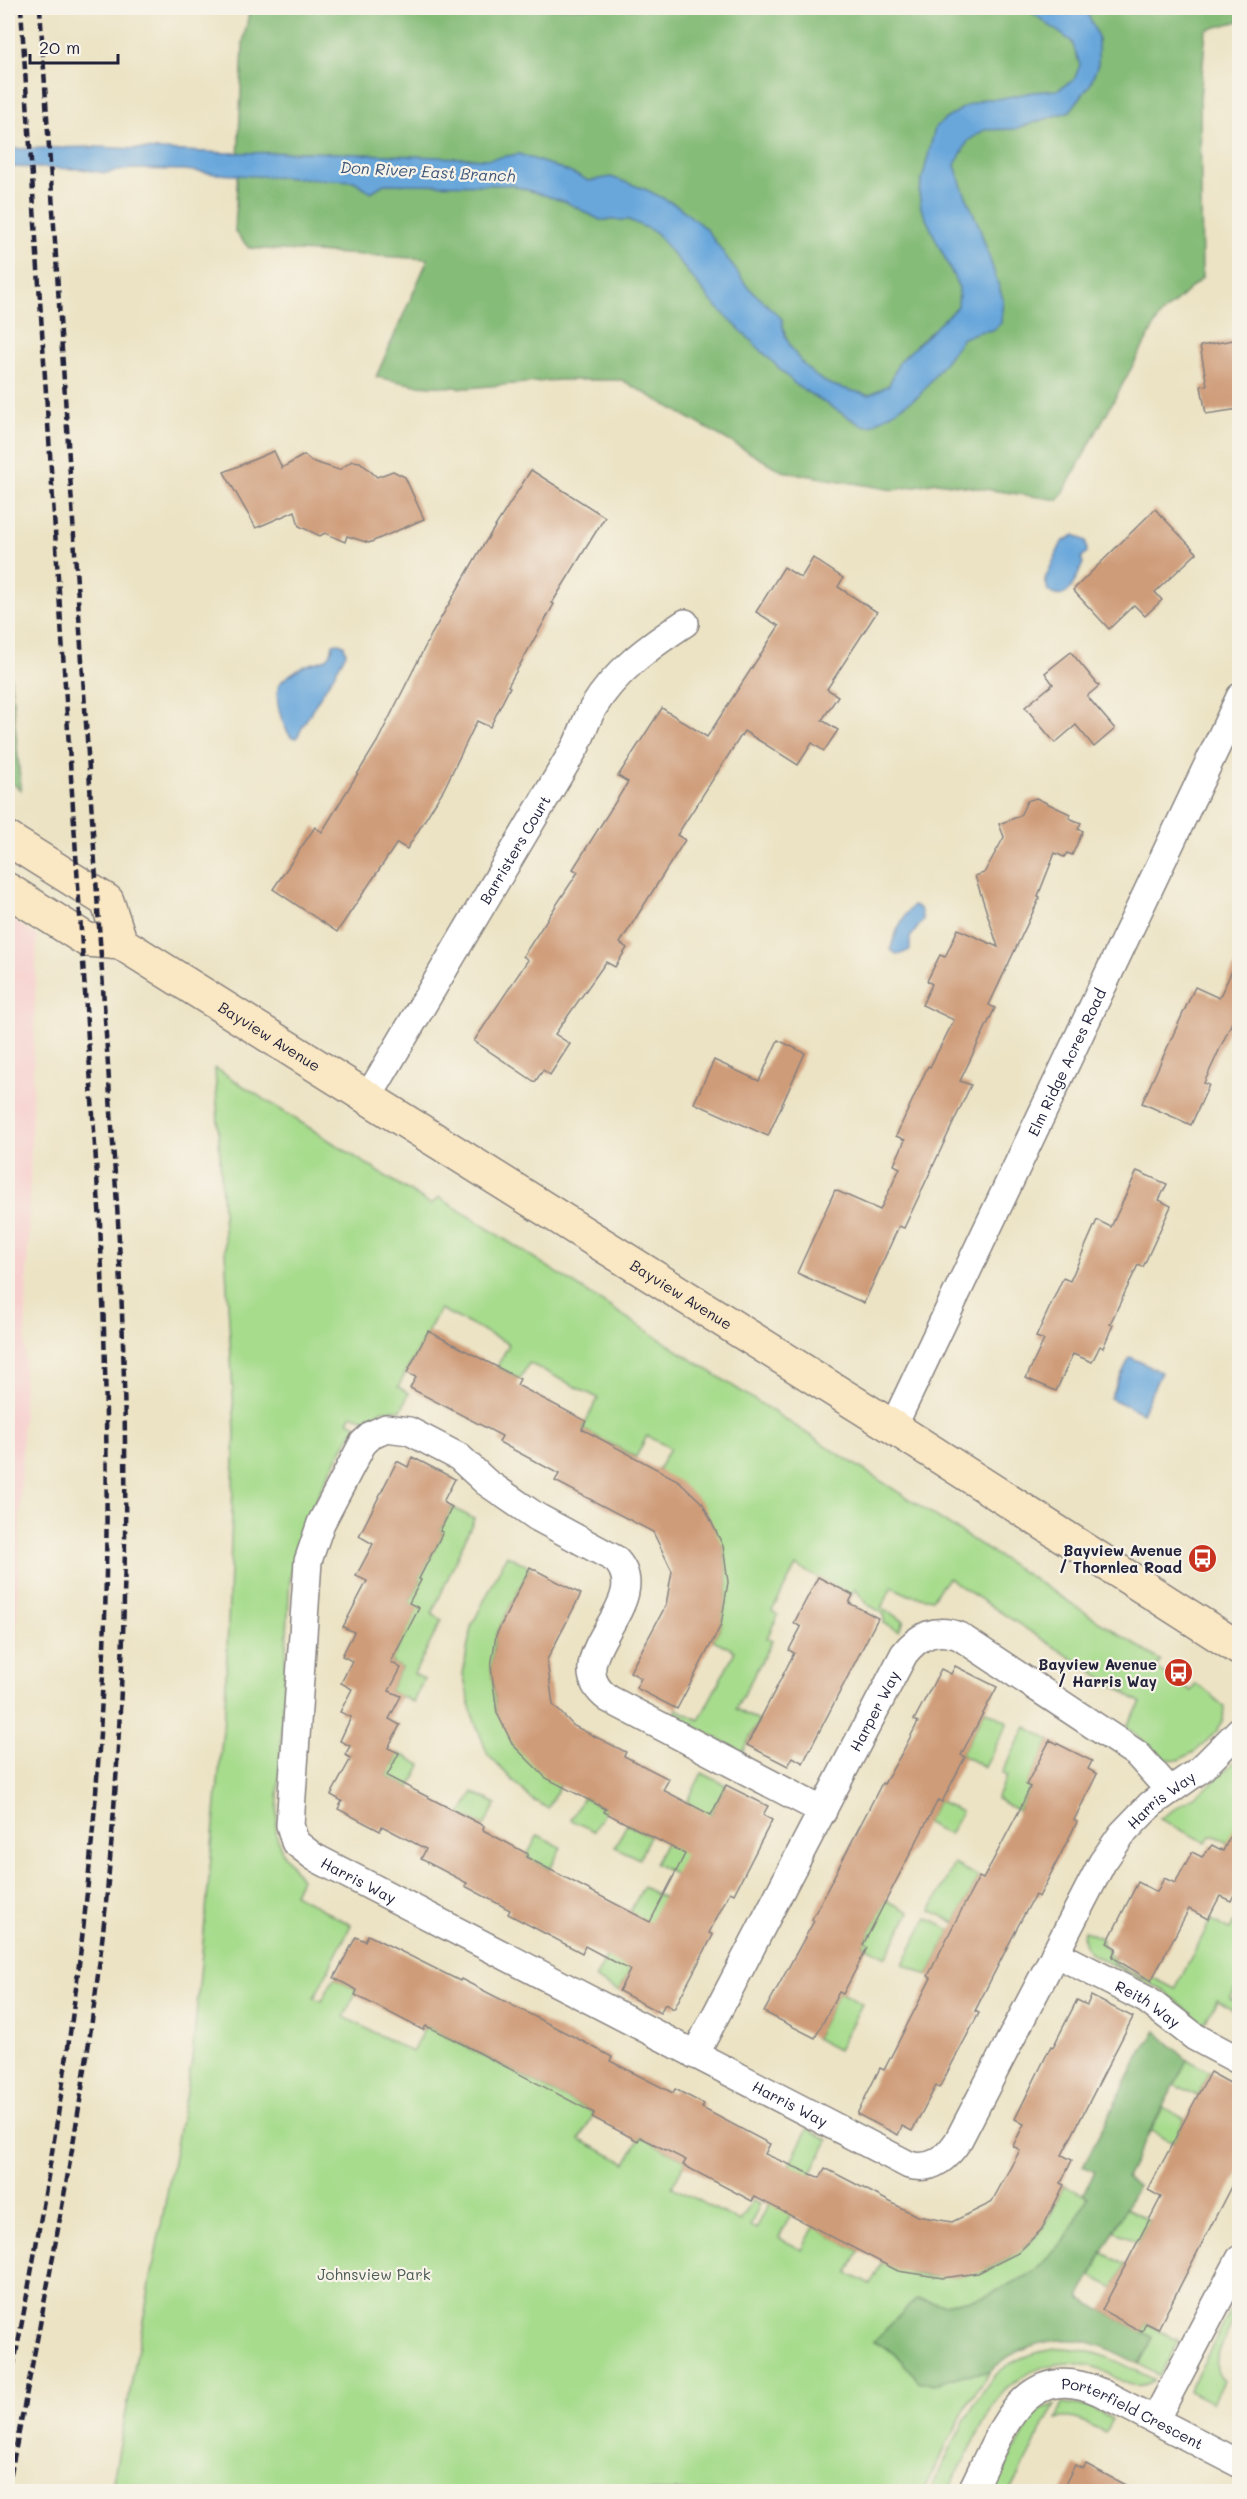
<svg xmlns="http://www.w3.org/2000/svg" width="1247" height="2499" font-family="Mali,sans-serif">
  <rect width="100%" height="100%" fill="#f7f3e8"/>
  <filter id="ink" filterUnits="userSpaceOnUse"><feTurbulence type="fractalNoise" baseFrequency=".0167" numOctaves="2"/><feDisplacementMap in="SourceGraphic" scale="12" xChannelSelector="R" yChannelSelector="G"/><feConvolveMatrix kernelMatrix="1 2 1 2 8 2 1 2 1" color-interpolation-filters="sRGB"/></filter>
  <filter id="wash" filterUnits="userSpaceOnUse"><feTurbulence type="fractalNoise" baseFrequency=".008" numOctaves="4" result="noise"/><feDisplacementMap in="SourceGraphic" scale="24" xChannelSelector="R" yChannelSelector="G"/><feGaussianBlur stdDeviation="1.35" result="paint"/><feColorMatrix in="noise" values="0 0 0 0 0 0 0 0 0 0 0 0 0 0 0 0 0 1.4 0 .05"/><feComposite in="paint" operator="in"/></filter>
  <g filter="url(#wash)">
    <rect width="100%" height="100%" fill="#ece3c4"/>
    <path fill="#f7d0ce" d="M 8,917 L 37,936 L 16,1657 L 8,1751 Z"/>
    <g fill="#a7dc8d" stroke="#647f64" stroke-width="1.5">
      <path d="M 215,1068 L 431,1205 L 439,1197 L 1161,1661 L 1156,1668 L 1191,1691 L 1196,1684 L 1211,1694 L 1224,1707 L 1223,1721 L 1216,1732 L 1196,1751 L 1179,1760 L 1166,1759 L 1126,1727 L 1141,1703 L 948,1578 L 932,1599 L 909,1595 L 892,1587 L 881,1608 L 904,1621 L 899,1631 L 884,1623 L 884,1614 L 867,1604 L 855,1589 L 851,1595 L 796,1566 L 772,1611 L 778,1615 L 767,1638 L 772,1641 L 736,1709 L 759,1721 L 742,1752 L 674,1715 L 677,1709 L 699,1720 L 735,1651 L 713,1640 L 721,1625 L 728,1582 L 723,1546 L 658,1470 L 670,1448 L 647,1436 L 636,1457 L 582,1429 L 598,1398 L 529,1363 L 520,1379 L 497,1367 L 509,1344 L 440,1309 L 398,1387 L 409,1393 L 401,1410 L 382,1410 L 365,1420 L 352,1414 L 348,1421 L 357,1425 C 329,1470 299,1526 290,1578 L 276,1834 L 282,1852 L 301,1879 L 294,1894 L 351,1925 L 314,1998 L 322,2001 L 334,1978 L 357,1990 L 344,2017 L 412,2052 L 426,2026 L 594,2113 L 580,2140 L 626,2163 L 640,2137 L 686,2160 L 672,2187 L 740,2222 L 752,2201 L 760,2204 L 750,2226 L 756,2229 L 808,2128 L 828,2140 L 779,2238 L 802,2250 L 814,2227 L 859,2251 L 848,2273 L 870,2285 L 882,2262 C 936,2290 1002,2277 1041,2230 C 1051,2218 1057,2199 1064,2185 L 1088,2197 L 1065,2240 L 1033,2273 L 984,2297 L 944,2304 L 918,2299 L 987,2346 L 990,2372 L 969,2401 L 923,2491 L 111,2492 L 192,2060 L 225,1707 L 235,1431 Z"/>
      <path d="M 452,1507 L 474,1519 L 432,1614 L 442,1620 L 414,1674 L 424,1679 L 413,1702 L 389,1691 L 401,1668 L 391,1662 L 418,1608 L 409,1603 L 421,1580 L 419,1579 L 443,1532 L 440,1531 Z"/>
      <path d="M 507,1555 L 530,1567 L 496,1635 L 491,1667 L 497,1713 L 560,1785 L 548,1808 L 532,1800 L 488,1755 L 472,1714 L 463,1674 L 471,1627 Z"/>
      <path d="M 985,1710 L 1008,1722 L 985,1767 L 961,1755 Z"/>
      <path d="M 1026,1727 L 1050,1740 L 1027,1785 L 1030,1787 L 1019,1811 L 996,1799 L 1007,1776 L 1002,1773 Z"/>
      <path d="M 399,1753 L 421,1765 L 410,1788 L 387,1776 Z"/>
      <path d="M 1239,1757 L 1239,1847 L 1215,1836 L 1211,1836 L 1206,1843 L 1160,1819 L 1209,1786 Z"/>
      <path d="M 702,1773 L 726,1785 L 678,1876 L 655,1864 Z"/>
      <path d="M 473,1792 L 496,1804 L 484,1826 L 461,1815 Z"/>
      <path d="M 583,1797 L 606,1809 L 594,1831 L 571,1820 Z"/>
      <path d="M 938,1800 L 961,1812 L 949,1835 L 926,1823 Z"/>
      <path d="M 627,1824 L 650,1836 L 639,1859 L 615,1847 Z"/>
      <path d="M 538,1835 L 561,1847 L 550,1869 L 526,1857 Z"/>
      <path d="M 954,1864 L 979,1877 L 955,1923 L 931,1910 Z"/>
      <path d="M 643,1887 L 666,1899 L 619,1991 L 595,1979 Z"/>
      <path d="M 886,1900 L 910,1912 L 886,1957 L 863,1945 Z"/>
      <path d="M 1239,1912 L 1239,1983 L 1230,1999 L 1239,2004 L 1239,2013 L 1217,2000 L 1204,2024 L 1164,1991 L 1093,1955 C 1084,1948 1082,1941 1084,1930 L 1102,1939 L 1102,1945 L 1109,1950 L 1109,1955 L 1115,1959 L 1113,1963 L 1143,1978 L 1146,1974 L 1175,1989 L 1211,1920 L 1230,1930 Z"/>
      <path d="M 927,1918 L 951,1930 L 928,1976 L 903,1964 Z"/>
      <path d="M 839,1992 L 862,2004 L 838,2050 L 815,2038 Z"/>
      <path d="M 1187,2060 L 1210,2072 L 1197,2096 L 1175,2084 Z"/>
      <path d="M 1163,2107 L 1185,2119 L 1173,2143 L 1151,2131 Z"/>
      <path d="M 1126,2208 L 1149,2220 L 1137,2243 L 1114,2230 Z"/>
      <path d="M 1103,2253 L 1125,2265 L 1114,2288 L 1091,2276 Z"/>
      <path d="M 1232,2308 L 1239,2311 L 1239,2323 L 1234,2320 C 1225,2339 1206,2366 1224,2381 L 1213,2403 L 1189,2391 Z"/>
      <path d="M 1146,2323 L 1179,2341 L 1160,2376 L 1139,2364 L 1153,2338 L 1142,2332 Z"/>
      <path d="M 1065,2348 C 1103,2351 1122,2364 1155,2380 C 1131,2394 1121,2378 1099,2369 C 1060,2354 1019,2370 995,2402 L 948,2491 L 930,2491 C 946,2460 975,2391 1000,2371 C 1019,2355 1042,2350 1065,2348 Z"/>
      <path d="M 1063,2403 L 1089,2407 L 1112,2419 L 1105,2432 C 1089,2424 1073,2414 1056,2419 Z"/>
      <path d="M 1055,2404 L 1010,2491 L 993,2491 L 1032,2419 L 1038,2411 Z"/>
    </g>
    <g fill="#85bc78" stroke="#546f5a" stroke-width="1.5">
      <path d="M 250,8 L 1239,8 L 1239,21 L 1206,30 L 1200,98 L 1202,278 L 1160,316 L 1059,500 L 937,482 L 894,490 L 782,471 L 622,380 L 559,380 L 468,388 L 416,385 L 376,377 L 428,259 L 249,248 L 235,232 L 243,43 Z"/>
      <path d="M 8,650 L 21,790 L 8,780 Z"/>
      <path d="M 1156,2031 L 1187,2060 L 1126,2178 L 1138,2185 L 1079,2298 L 1153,2337 L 1139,2364 C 1118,2354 1097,2341 1074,2340 C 1044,2338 1010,2350 990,2372 L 963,2375 L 934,2385 L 918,2381 C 906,2363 894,2349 873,2342 L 916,2299 L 944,2304 L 984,2297 L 1033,2273 L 1065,2240 L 1088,2197 L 1083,2194 L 1095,2172 L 1083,2166 L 1142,2051 Z"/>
    </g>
    <g fill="#69a7db" stroke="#46648b" stroke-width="1.5">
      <path d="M 1026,8 L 1085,8 L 1098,37 L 1098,64 L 1090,85 L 1070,111 L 1015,129 L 984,130 L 968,141 L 955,165 L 962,187 L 979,226 L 1003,299 L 1001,323 L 993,330 L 978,332 L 963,338 L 919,396 L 871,426 L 861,425 L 797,386 L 711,301 L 655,232 L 629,220 L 600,220 L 566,202 L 511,185 L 384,184 L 371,192 L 354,181 L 216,174 L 185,170 L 131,169 L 105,173 L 82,169 L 8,167 L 8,149 L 94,147 L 228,153 L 310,152 L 489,159 L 519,154 L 562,169 L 589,181 L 611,177 L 647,190 L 678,206 L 707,230 L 747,286 L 782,319 C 783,342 803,369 823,381 C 836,388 855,391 869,395 L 889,385 L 899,362 L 958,306 L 959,288 L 921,208 L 919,192 L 935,128 L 944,120 L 966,106 L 984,99 L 997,99 L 1033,92 L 1057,90 L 1074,80 L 1080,65 L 1072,42 Z"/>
      <path d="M 1074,535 L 1086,541 L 1087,552 L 1081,558 L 1083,563 C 1077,577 1068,607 1048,591 L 1045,579 L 1062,542 Z"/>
      <path d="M 339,643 L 344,645 L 346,653 C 332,681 313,704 299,734 L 296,738 L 291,737 C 281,723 274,700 279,684 C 286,677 295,671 304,666 C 318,660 331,664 333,644 Z"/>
      <path d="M 913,906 L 920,908 L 923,920 L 910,938 L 910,950 L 898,955 L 891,950 C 891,942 904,913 913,906 Z"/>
      <path d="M 1130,1357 L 1161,1372 L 1142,1413 L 1110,1398 Z"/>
    </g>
    <g id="blocks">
      <g fill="#cf9c79">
        <path d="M 1239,339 L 1239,409 L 1206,414 L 1201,386 L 1207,385 L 1200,346 Z"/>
        <path d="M 274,451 L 282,468 L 304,455 L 311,461 L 339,470 L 352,461 L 360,462 L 377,477 L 393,471 L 405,477 L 424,519 L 369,543 L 347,536 L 345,542 L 325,533 L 320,536 L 299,526 L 295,511 L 256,528 L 224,472 Z"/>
        <path d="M 531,470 L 605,517 L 552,603 L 554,604 L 508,686 L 510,687 L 490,727 L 477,721 L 444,789 L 407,849 L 397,843 L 337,932 L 273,889 L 315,827 L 322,832 L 377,742 L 431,635 L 479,552 Z"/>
        <path d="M 1155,509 L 1197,553 L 1155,592 L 1162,600 L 1145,616 L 1134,605 L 1109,629 L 1073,590 Z"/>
        <path d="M 813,558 L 843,578 L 838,587 L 877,612 L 827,689 L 838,696 L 822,720 L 838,730 L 824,751 L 812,743 L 798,765 L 744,731 L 677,835 L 685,840 L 620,943 L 627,948 L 615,967 L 606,962 L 555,1034 L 570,1044 L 550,1075 L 543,1070 L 535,1082 L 474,1041 L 528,960 L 523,956 L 578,872 L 573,869 L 628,782 L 618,776 L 662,708 L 707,737 L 779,626 L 756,612 L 784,567 L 801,578 Z"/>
        <path d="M 1071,652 L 1099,686 L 1087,696 L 1115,729 L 1094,747 L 1076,725 L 1055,743 L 1025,707 L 1053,684 L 1045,673 Z"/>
        <path d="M 1036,798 L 1070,814 L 1069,818 L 1081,823 L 1078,829 L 1083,831 L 1072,855 L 1067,853 L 1064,857 L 1055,853 L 1038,896 L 1040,897 L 989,1005 L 995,1008 L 960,1081 L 971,1085 L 904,1228 L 899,1226 L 864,1303 L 797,1273 L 835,1190 L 880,1210 L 900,1168 L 894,1165 L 905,1140 L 896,1136 L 928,1066 L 930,1067 L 954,1020 L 922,1005 L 932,984 L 927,981 L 940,955 L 945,957 L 958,929 L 998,947 L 975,876 L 984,873 L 1004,837 L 999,824 L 1020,816 L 1027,801 Z"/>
        <path d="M 1239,956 L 1239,1007 L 1204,1083 L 1209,1085 L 1191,1125 L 1142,1103 L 1195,987 L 1219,998 Z"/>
        <path d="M 778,1040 L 805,1053 L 768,1136 L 694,1103 L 714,1060 L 759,1081 Z"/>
        <path d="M 1137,1171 L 1167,1184 L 1159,1200 L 1171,1206 L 1143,1267 L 1138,1265 L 1110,1324 L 1113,1325 L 1103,1348 L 1100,1346 L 1092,1362 L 1073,1354 L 1056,1391 L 1026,1378 L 1044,1340 L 1036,1337 L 1063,1278 L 1070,1281 L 1097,1220 L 1111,1227 Z"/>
        <path d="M 428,1331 L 520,1379 L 517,1385 L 586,1421 L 582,1429 L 679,1481 L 703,1504 L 723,1546 L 728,1582 L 721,1625 L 677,1709 L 636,1688 L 641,1678 L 630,1672 L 666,1605 L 672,1571 L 653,1532 L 555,1481 L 559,1474 L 499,1442 L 502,1436 L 410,1388 L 416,1377 L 407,1373 Z"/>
        <path d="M 412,1457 L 455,1479 L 443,1502 L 452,1507 L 440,1531 L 443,1532 L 419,1579 L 421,1580 L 409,1603 L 419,1608 L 391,1662 L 401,1668 L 389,1691 L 401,1696 L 389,1719 L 400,1725 L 388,1748 L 399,1753 L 387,1776 L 484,1826 L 483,1830 L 528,1854 L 526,1857 L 650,1922 L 685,1854 L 604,1812 L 606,1809 L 546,1778 L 513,1745 L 497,1713 L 491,1667 L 496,1635 L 530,1567 L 581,1594 L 547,1660 L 553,1705 L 574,1726 L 626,1752 L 624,1756 L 669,1779 L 663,1790 L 711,1815 L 726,1785 L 768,1806 L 763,1815 L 772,1820 L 734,1894 L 730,1892 L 709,1933 L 713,1935 L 674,2009 L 665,2004 L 660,2013 L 619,1991 L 630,1970 L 585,1946 L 582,1953 L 508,1914 L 510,1910 L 465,1886 L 467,1883 L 421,1859 L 426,1849 L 382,1826 L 380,1831 L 338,1809 L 342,1801 L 331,1795 L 351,1758 L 345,1755 L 350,1746 L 340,1741 L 351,1717 L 340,1712 L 352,1689 L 341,1683 L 352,1661 L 342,1656 L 354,1632 L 343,1627 L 367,1581 L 356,1576 L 373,1544 L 359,1536 L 397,1461 L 408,1467 Z"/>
        <path d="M 818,1577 L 853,1595 L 849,1603 L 878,1618 L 803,1763 L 793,1757 L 788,1766 L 747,1745 L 794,1653 L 789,1650 L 801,1627 L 794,1623 Z"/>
        <path d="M 955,1666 L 997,1687 L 961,1755 L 965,1757 L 942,1802 L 938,1800 L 863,1945 L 867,1948 L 843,1994 L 839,1992 L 815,2038 L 764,2012 L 814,1921 L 812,1919 L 882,1783 L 884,1784 L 902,1753 L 918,1722 L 914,1720 L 941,1669 L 951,1674 Z"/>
        <path d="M 1050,1740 L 1092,1761 L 1088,1769 L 1097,1774 L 1074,1820 L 1077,1822 L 1039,1897 L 1035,1895 L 1018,1926 L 975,2011 L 979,2013 L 939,2088 L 936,2086 L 912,2131 L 902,2126 L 898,2135 L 857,2114 L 880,2068 L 884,2070 L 931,1978 L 928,1976 L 951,1930 L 979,1877 L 983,1879 L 1019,1811 L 1030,1787 L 1026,1785 Z"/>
        <path d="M 1239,1817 L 1239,1884 L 1231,1901 L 1220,1896 L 1208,1919 L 1189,1909 L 1151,1981 L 1112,1957 L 1116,1948 L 1107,1943 L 1138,1882 L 1157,1892 L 1164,1878 L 1175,1883 L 1192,1852 L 1202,1857 L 1212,1845 L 1223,1851 Z"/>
        <path d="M 368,1935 L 460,1981 L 461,1979 L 584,2042 L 612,2057 L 610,2061 L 673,2093 L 675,2089 L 704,2104 L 702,2108 L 770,2144 L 765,2154 L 820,2178 L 825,2168 L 917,2216 L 952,2222 L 991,2203 L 1020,2150 L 1013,2146 L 1024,2124 L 1015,2119 L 1051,2046 L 1053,2047 L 1077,2000 L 1087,2005 L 1091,1996 L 1133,2017 L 1062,2155 L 1072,2160 L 1061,2183 L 1064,2185 L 1042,2229 L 1018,2253 L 978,2273 L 943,2278 L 898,2271 L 755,2197 L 752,2201 L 683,2165 L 686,2160 L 640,2137 L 638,2141 L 592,2117 L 594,2113 L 449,2037 L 426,2026 L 423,2030 L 355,1995 L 357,1990 L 334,1978 L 356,1937 L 365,1941 Z"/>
        <path d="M 1210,2072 L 1239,2088 L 1239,2171 L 1158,2329 L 1146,2323 L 1142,2332 L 1102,2310 L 1161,2197 L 1148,2190 Z"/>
        <path d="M 1086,2464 L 1138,2492 L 1061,2492 L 1075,2465 L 1083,2469 Z"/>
      </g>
    </g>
  </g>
  <g filter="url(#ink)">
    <use href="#blocks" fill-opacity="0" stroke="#878280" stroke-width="1.5"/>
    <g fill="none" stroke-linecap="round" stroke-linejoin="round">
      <defs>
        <g id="minor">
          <path id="s1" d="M 367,1099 L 576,746 C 582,734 586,720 593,708 C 615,671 650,646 685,623"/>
          <path id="s2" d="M 893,1427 L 1240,697"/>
          <path id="s3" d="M 823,1811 L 609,1699 C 552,1658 659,1603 615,1559 L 537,1517 L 486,1482 L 459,1457 L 409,1431 L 386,1428 L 373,1434 L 363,1443 L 321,1523 L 308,1561 L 290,1825 L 295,1842 L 314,1857 L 909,2165 C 931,2171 946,2159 958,2141 L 1102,1863 L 1122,1834 L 1151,1804 L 1201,1769 L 1240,1730"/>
          <path id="s4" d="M 1055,1953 L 1147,2000 L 1195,2037 L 1240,2061"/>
          <path id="s5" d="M 695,2055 L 904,1654 C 918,1636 936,1627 959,1636 L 1137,1754 L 1169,1790"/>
          <path d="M 1155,2420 L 1240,2259"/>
          <path id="s6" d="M 971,2492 C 1000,2436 1021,2357 1100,2392 L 1240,2464"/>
        </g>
        <g id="secondary">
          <path d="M 8,839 L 107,901 L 121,943"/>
          <path id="s7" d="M 8,890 L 87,940 L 121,943 L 893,1427 L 1240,1649"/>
        </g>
      </defs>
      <use href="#minor" stroke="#878280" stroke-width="30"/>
      <use href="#secondary" stroke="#878280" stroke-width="36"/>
      <use href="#minor" stroke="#fff" stroke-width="27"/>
      <use href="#secondary" stroke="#fae7c3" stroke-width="33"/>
      <g stroke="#22223b" stroke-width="4.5" stroke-dasharray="9 4.5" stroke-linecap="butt">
        <path d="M 8,2395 C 44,2210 76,2026 92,1839 C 111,1633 109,1429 100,1223 L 21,8"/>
        <path d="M 8,2488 C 45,2298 85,2107 105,1913 C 128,1682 130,1453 118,1221 L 40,8"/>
      </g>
    </g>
  </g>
  <defs>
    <symbol id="bus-disc" viewBox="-11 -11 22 22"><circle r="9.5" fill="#c8321e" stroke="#f7f3e8"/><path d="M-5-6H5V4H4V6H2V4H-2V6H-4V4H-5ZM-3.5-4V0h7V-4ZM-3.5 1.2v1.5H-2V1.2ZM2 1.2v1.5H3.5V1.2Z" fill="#fff"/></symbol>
  </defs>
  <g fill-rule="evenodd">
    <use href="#bus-disc" x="1186" y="1542" width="33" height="33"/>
    <use href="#bus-disc" x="1162" y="1656" width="33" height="33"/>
  </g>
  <g text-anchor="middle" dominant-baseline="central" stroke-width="4.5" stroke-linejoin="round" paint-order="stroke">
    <g font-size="15" fill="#22223b" stroke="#f7f3e8">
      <text stroke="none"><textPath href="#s1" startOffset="290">Barristers Court</textPath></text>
      <text stroke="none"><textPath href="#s7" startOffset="303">Bayview Avenue</textPath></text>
      <text stroke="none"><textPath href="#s2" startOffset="404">Elm Ridge Acres Road</textPath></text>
      <text stroke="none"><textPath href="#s7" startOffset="789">Bayview Avenue</textPath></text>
      <text stroke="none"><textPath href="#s5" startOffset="388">Harper Way</textPath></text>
      <text stroke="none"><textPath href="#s3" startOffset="2259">Harris Way</textPath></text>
      <text stroke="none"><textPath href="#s3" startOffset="1180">Harris Way</textPath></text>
      <text stroke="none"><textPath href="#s4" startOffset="106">Reith Way</textPath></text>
      <text stroke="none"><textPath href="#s3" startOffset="1666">Harris Way</textPath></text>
      <text stroke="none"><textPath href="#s6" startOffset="226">Porterfield Crescent</textPath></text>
    </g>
    <g font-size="15" font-weight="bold" fill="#22223b" stroke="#f7f3e8" text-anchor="end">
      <text x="1182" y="1550">Bayview Avenue<tspan x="1182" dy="17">/ Thornlea Road</tspan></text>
      <text x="1157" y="1664">Bayview Avenue<tspan x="1157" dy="17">/ Harris Way</tspan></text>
    </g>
    <g font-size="15" fill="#4a5a54" stroke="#f7f3e8">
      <text x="374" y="2274">Johnsview Park</text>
    </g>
    <g font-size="16" font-style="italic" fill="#3e577b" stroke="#f7f3e8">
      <text transform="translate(428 171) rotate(3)">Don River East Branch</text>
    </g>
  </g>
  <rect width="1247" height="2499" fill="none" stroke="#f7f3e8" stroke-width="30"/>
  <path d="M30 54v9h88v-9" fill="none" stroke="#22223b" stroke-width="3"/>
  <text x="39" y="54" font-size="18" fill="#22223b" stroke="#f7f3e8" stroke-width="4.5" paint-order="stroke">20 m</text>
</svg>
